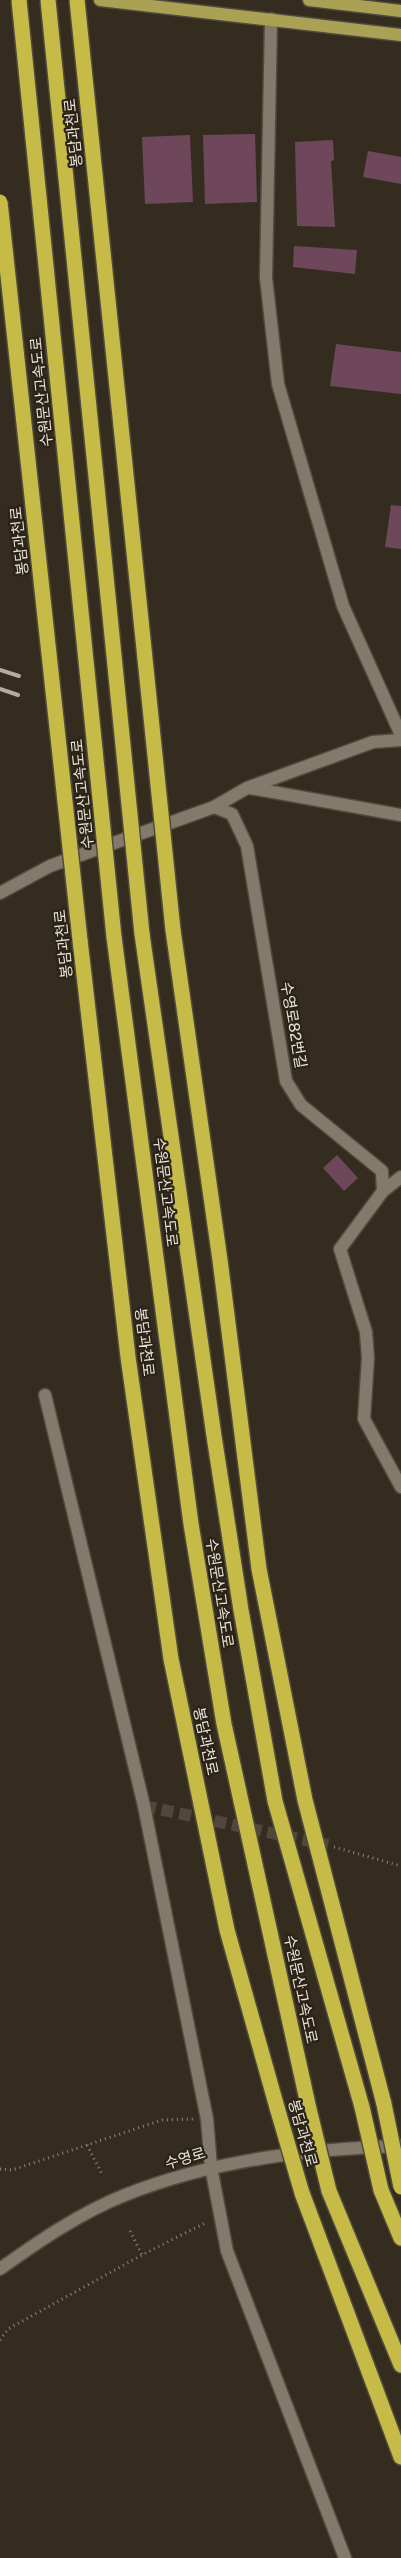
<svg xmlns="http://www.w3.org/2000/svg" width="401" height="2558" font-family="'Public Sans','Noto Sans KR',sans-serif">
  <rect width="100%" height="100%" fill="#342d1f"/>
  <g fill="#6e475b">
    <path d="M 255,134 L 257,202 L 205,204 L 203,135 Z"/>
    <path d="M 190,135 L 193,202 L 145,204 L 142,137 Z"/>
    <path d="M 333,140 L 334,160 L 331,161 L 335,227 L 297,226 L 295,142 Z"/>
    <path d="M 368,151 L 401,157 L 401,184 L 363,177 Z"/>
    <path d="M 294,246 L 357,250 L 355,274 L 293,267 Z"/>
    <path d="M 336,344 L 401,352 L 401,394 L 330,386 Z"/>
    <path d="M 391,505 L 401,506 L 401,549 L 385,547 Z"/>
    <path d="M 337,1155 L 358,1178 L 344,1191 L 323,1168 Z"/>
  </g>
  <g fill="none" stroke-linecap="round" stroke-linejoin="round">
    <path stroke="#4f483b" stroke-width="12" stroke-dasharray="12 6" stroke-linecap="butt" d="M 144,1806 L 328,1845"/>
    <defs>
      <g id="minor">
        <path d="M 271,19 L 266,278 L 278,384 L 343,606 L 401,735"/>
        <path d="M 401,740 L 373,742 L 247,788 L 214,807 L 232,814 L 247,846 L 286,1081 L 301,1105 L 382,1171 L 383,1191 L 340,1249 L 366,1332 L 368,1358 L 364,1419 L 401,1487"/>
        <path d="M 250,788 L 401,815"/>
        <path d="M 0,893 L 50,866 L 214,807"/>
        <path d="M 383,1191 L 401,1177"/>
        <path d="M 45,1395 L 144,1806 L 207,2119 L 211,2167 L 227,2251 L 345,2558"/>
        <path d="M 0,2269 C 39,2241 80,2213 125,2195 C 213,2160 307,2149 401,2146"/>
      </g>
      <g id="major">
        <path d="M 100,0 L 401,35"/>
        <path d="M 309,0 L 401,11"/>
      </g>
      <g id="highway">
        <path d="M 173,930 L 220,1260 L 259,1569 L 305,1800 L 384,2104"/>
        <path d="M 142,934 L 214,1436 L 241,1610 L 275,1801 L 362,2107"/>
        <path d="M 114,937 L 191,1524 L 224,1724 L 309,2109"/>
        <path d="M 80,940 L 128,1357 L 171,1659 L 227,1930 L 278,2111"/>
        <path d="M 381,2190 L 401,2238"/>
        <path d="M 329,2191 L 401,2365"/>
        <path d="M 302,2193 L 401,2457"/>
      </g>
    </defs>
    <use href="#minor" stroke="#514b3f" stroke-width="15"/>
    <use href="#major" stroke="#514b3f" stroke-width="15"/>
    <use href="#highway" stroke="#514b3f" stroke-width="18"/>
    <g stroke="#8b857a" stroke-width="3" stroke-dasharray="1 4" stroke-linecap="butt">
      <path d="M 334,1847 L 401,1866"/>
      <path d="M 87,2145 L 103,2176"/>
      <path d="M 0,2169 L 12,2170 L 162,2120 L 194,2119"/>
      <path d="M 130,2231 L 142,2255"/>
      <path d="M 0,2340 L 8,2329 L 142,2255 L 207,2222"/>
    </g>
    <use href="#minor" stroke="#837a6b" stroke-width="12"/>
    <use href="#major" stroke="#aba155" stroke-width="12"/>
    <use href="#highway" stroke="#c5bb46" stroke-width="15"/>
    <g stroke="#b1aba1" stroke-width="4">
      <path d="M 0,670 L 19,676"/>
      <path d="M 0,689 L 18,695"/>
    </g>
    <defs>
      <g id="highway-bridge">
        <path d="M 19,0 L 114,937"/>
        <path d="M 48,0 L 142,934"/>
        <path d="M 77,0 L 173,930"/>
        <path d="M 0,202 L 80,940"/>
        <path d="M 384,2104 L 401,2187"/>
        <path d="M 362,2107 L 381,2190"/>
        <path d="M 309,2109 L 329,2191"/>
        <path d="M 278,2111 L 302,2193"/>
      </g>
    </defs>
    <use href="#highway-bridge" stroke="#514b3f" stroke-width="18" stroke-linecap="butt"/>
    <use href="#highway-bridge" stroke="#c5bb46" stroke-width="15"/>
  </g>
  <g text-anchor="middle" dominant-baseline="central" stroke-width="4.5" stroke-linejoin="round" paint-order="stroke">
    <g font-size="15" fill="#e9e4db" stroke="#2a2316">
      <text transform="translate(73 133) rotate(-96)">봉담과천로</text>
      <text transform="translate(41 392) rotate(-96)">수원문산고속도로</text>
      <text transform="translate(19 541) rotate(-96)">봉담과천로</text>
      <text transform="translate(82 794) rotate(-96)">수원문산고속도로</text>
      <text transform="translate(63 944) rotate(-96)">봉담과천로</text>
      <text transform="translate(294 1025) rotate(80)">수영로82번길</text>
      <text transform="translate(166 1192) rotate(83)">수원문산고속도로</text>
      <text transform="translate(145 1342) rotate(83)">봉담과천로</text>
      <text transform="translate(220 1593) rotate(81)">수원문산고속도로</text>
      <text transform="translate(206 1741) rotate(78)">봉담과천로</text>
      <text transform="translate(301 1989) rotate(78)">수원문산고속도로</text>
      <text transform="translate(303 2133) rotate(74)">봉담과천로</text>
      <text transform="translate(185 2158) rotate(-17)">수영로</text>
    </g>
  </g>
</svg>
